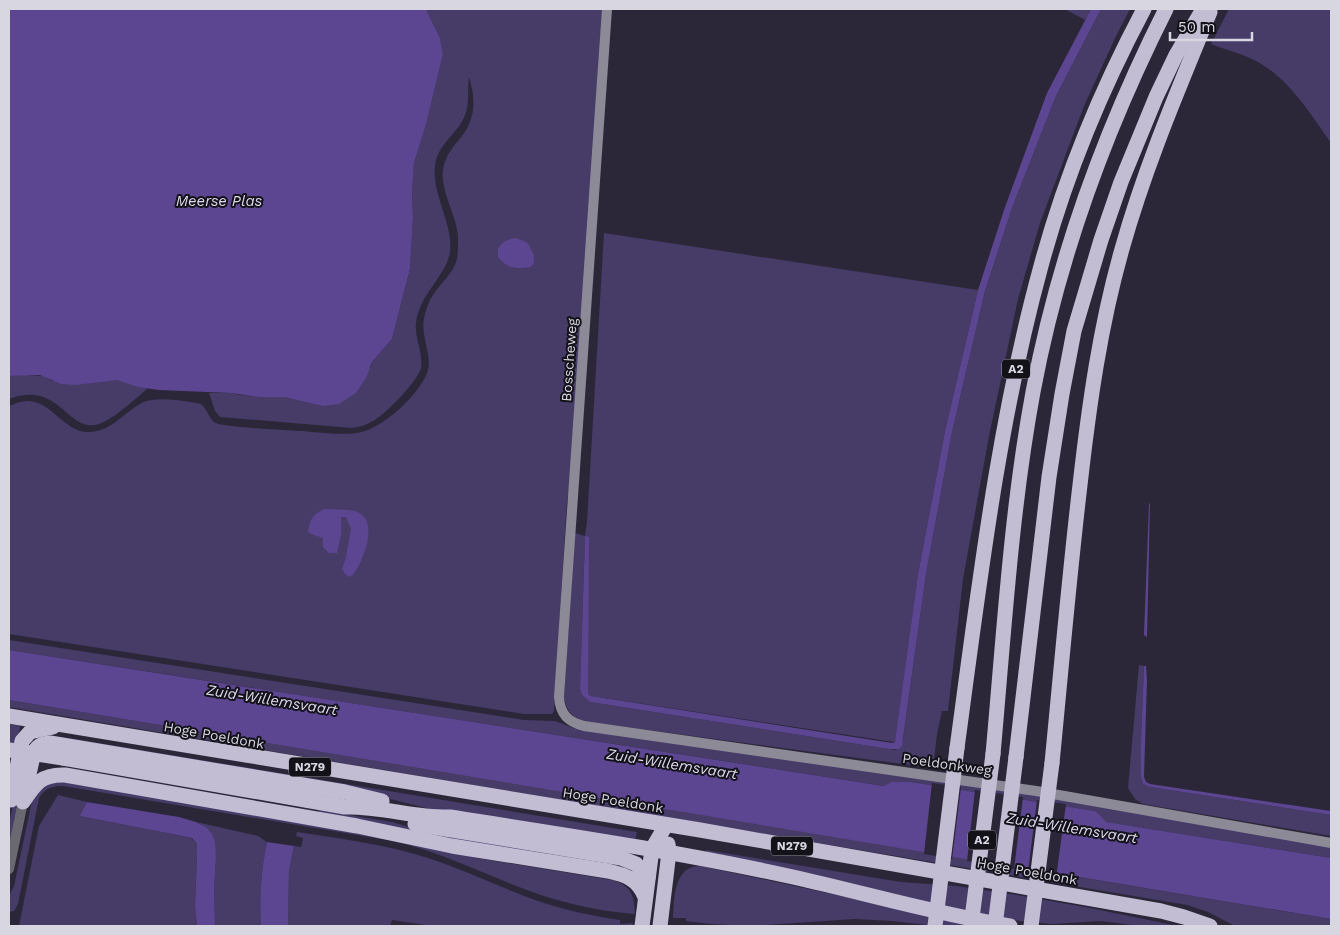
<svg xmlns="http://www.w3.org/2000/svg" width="1340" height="935" font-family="'Work Sans',sans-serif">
  <rect width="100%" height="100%" fill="#2b2738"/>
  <g fill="#473b68">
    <path d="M 426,9 L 603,9 L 569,490 L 567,500 L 554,711 L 552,714 L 524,714 L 9,634 L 9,406 C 14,404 21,401 27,401 C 52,401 63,431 87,432 C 112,433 124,411 144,402 C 157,396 188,401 201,404 C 207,409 209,418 214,422 C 221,428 298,430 312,432 C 326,433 342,435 357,433 C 381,430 421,394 428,370 C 432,352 419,335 425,314 C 426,310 428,304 430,300 C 437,286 453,275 457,259 C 458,253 458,246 458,240 C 459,219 440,193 443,170 C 445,154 456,144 465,132 C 476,114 475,96 469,77 C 467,89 470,104 465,115 C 458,134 437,144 435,166 C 432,196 453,222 450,252 C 447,272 427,289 420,308 C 417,315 415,323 416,330 C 417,343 423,355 421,368 C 417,382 386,414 373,421 C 366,425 359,427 352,428 L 220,417 L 215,411 L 209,393 L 231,393 L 240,395 L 284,397 L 322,406 L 371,367 L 372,362 L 392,339 L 406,285 L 410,269 L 413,218 L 412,193 L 414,163 L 426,125 L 443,54 L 440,38 Z"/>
    <path d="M 1065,9 L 1091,9 L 1085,20 Z"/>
    <path d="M 1101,9 L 1130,9 L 1116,36 L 1084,106 L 1040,223 L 1018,299 L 989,436 L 963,579 L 948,711 L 942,711 L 937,734 L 933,768 L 588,722 C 573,718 567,713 564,697 L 575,533 L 585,536 L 587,522 L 604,233 L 978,290 L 945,431 L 918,574 L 896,740 L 894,742 L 591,696 L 588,694 L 585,537 L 580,689 L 582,695 L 590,702 L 889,749 L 895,750 L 903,740 L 926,574 L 952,432 L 985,291 L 1012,208 L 1056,96 Z"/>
    <path d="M 1229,9 L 1331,9 L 1331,143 C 1311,115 1290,80 1258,62 C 1244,54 1226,50 1211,44 Z"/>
    <path d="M 24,375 L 44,376 L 52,381 L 117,380 L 148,388 C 135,399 111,422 95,425 C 67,430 58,380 9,399 L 9,376 Z"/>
    <path d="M 9,640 L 524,720 L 555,721 L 576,729 L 589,731 L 1029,794 L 1331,846 L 1331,858 L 1105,822 L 1101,816 L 1095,811 L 911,782 L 891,782 L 885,786 L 9,650 Z"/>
    <path d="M 1139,665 L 1144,666 L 1141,739 L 1141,777 L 1143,784 L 1150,787 L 1331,815 L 1331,836 L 1143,804 L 1135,799 L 1128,788 Z"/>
    <path d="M 9,700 L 1331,919 L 1331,926 L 1235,926 L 1208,912 L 1187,905 L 9,707 Z"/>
    <path d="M 9,724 L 20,726 L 18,743 L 9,742 Z"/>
    <path d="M 62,737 L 637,832 L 635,841 L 430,809 L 351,789 L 62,741 Z"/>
    <path d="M 21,764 L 27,765 L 9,855 L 9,824 Z"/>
    <path d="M 68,781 L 447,850 L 477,858 L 612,880 C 632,886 634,895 635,914 C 600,911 570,905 538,894 C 489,877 443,852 393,841 L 63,786 C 52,786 45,788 39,798 L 18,904 L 14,911 L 9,912 L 9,896 L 14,886 L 33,796 L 46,783 Z"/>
    <path d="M 58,795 L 87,802 L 81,816 L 191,838 L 197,844 L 197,856 L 195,906 L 197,926 L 19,926 L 39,826 Z"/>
    <path d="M 319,810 L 392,822 L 419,830 L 596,860 L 596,864 L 418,835 L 318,814 Z"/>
    <path d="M 196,822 L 258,836 L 267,842 C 261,870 259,897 261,926 L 215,926 L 214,889 L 216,859 L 206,827 Z"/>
    <path d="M 297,832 C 341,839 385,844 428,858 C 465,870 501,888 538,901 C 565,910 592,916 620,920 L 620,924 L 633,923 L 632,926 L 432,926 L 392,920 L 390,926 L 288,926 L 289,871 L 294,846 L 301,847 L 303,838 L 296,836 Z"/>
    <path d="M 706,850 L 901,882 L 956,886 L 1017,895 L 1090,908 L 1178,926 L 1140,926 L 1101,921 L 1052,924 L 1020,921 L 958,910 L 706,854 Z"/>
    <path d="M 701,866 L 981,926 L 936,926 L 892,921 L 855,919 L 752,926 L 710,924 L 686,921 L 686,918 L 673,918 C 674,898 674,865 701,866 Z"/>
  </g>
  <g fill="#5c4591">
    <path d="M 9,9 L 426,9 L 440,38 L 443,54 L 426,125 L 414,163 L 412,193 L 413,218 L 410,269 L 392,339 L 372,362 L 367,376 L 356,393 L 339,404 L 322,406 L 284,397 L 259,397 L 231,393 L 159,390 L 138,387 L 117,380 L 76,385 L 61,384 L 40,375 L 9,376 Z"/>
    <path d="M 1091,9 L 1101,9 L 1056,96 L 1012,208 L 985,291 L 952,432 L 926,574 L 902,746 L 899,749 L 889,749 L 590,702 L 582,695 L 580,689 L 585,536 L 589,537 L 588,694 L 591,696 L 892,743 L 895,742 L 918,574 L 945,431 L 978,290 L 1005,207 L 1047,93 Z"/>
    <path d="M 515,238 C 518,239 523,240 526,242 C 531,246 539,263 530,267 C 528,268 525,267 522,268 C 511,268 505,266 498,257 L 498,248 L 505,241 Z"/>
    <path d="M 1150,503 L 1147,637 L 1144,635 L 1149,504 Z"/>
    <path d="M 326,509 C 336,510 352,508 361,514 C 378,526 362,563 353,575 L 349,577 L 345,574 L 342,569 L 346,557 L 351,529 L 346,517 L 341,517 L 341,535 L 337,553 L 329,553 L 323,547 L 323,538 L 311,534 L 308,532 C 309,520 314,512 326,509 Z"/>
    <path d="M 9,650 L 884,786 L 891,782 L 911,782 L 1095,811 L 1101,816 L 1106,822 L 1331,858 L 1331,919 L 1067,875 L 1058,876 L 1020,868 L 9,700 Z"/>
    <path d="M 1144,666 L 1146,666 L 1147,680 L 1144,777 L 1146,782 L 1150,784 L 1331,811 L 1331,815 L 1150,787 L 1143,784 L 1141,777 L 1141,739 Z"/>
    <path d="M 87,802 L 179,817 L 196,822 L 206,827 L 212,834 L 215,842 L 216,859 L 214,889 L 215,926 L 197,926 L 195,906 L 197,856 L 197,844 L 192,838 L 80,816 Z"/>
    <path d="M 267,842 L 294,846 L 289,871 L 288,926 L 261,926 C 259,897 261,870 267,842 Z"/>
  </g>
  <g fill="#2b2738">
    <path d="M 932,783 L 961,787 L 952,859 L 924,854 Z"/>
    <path d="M 975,790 L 1023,797 L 1014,869 L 967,861 Z"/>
    <path d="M 1037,800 L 1066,804 L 1056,878 L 1028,872 Z"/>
  </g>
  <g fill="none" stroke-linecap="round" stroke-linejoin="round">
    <path stroke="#6a6870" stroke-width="10" d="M 9,869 L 23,802"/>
    <path stroke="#8d8a98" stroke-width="10" d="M 607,9 L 559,697 C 560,714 568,722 584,726 L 1036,791 L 1331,843"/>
    <g stroke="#c2bdd3" stroke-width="15">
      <path d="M 9,716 L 700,830 L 1161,911 L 1184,917 L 1210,926"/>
      <path d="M 957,748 C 979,586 998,423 1041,266 C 1065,177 1101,90 1144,9"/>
      <path d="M 993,754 C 1004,633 1011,511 1033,392 C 1058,258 1105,130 1166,9"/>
      <path d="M 1016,757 L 1049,477 L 1062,394 L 1074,331 L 1101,240 L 1121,182 L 1156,97 L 1176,55 L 1203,9"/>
      <path d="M 63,758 L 345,807 C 381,806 415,818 450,817 C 565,835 680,852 793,877 C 865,893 936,914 1010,926"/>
      <path d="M 1052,763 C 1061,671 1069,578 1080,485 C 1089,406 1100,326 1122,249 C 1145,167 1178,90 1210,12"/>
      <path d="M 24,796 L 34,752 C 38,745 42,744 50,743 L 345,792 L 382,801"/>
      <path d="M 11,800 L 22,741 L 30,732 L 53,727"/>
      <path d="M 23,802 C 35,784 41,774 65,775 L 357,826 L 452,846 L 608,871 C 626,875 638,879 645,897"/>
      <path d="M 415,824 L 621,858 L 636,864 L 648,878"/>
      <path d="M 642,926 L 652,849 L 666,825"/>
      <path d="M 660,926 L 669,852 L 668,844"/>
    </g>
    <g stroke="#c2bdd3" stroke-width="15">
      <path d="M 10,750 L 63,758"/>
      <path d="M 935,926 L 957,748"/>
      <path d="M 971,926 L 993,754"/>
      <path d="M 995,926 L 1016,757"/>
      <path d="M 1031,926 L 1052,763"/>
    </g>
  </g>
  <g text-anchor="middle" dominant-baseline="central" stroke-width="4" stroke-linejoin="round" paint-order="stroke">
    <g fill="#131219" stroke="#9d9ba5" stroke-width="1">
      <rect x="1002" y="359.5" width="28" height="19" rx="4"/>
      <rect x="289" y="757.5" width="42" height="19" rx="4"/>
      <rect x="968" y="830.5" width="28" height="19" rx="4"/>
      <rect x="771" y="836.5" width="42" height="19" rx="4"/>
    </g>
    <g font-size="12" font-weight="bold" fill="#d8d6e1">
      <text x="1016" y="369">A2</text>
      <text x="310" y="767">N279</text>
      <text x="982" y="840">A2</text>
      <text x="792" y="846">N279</text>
    </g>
    <g font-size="14" fill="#d8d6e1" stroke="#131219">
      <text transform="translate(569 360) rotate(-86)">Bosscheweg</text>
      <text transform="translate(214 735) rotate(10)">Hoge Poeldonk</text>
      <text transform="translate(947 764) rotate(8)">Poeldonkweg</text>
      <text transform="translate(613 800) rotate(9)">Hoge Poeldonk</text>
      <text transform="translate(1027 871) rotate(10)">Hoge Poeldonk</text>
    </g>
    <g font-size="15" font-style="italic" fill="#dfdaf0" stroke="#131219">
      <text x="219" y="201">Meerse Plas</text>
      <text transform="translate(272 700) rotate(9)">Zuid-Willemsvaart</text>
      <text transform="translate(672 764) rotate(9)">Zuid-Willemsvaart</text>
      <text transform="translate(1072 828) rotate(9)">Zuid-Willemsvaart</text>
    </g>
  </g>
  <rect width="1340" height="935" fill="none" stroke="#d8d6e1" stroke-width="20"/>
  <path d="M1170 32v8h82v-8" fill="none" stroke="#d8d6e1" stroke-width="2.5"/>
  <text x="1178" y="32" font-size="15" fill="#d8d6e1" stroke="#131219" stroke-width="4" paint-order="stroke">50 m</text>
</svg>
